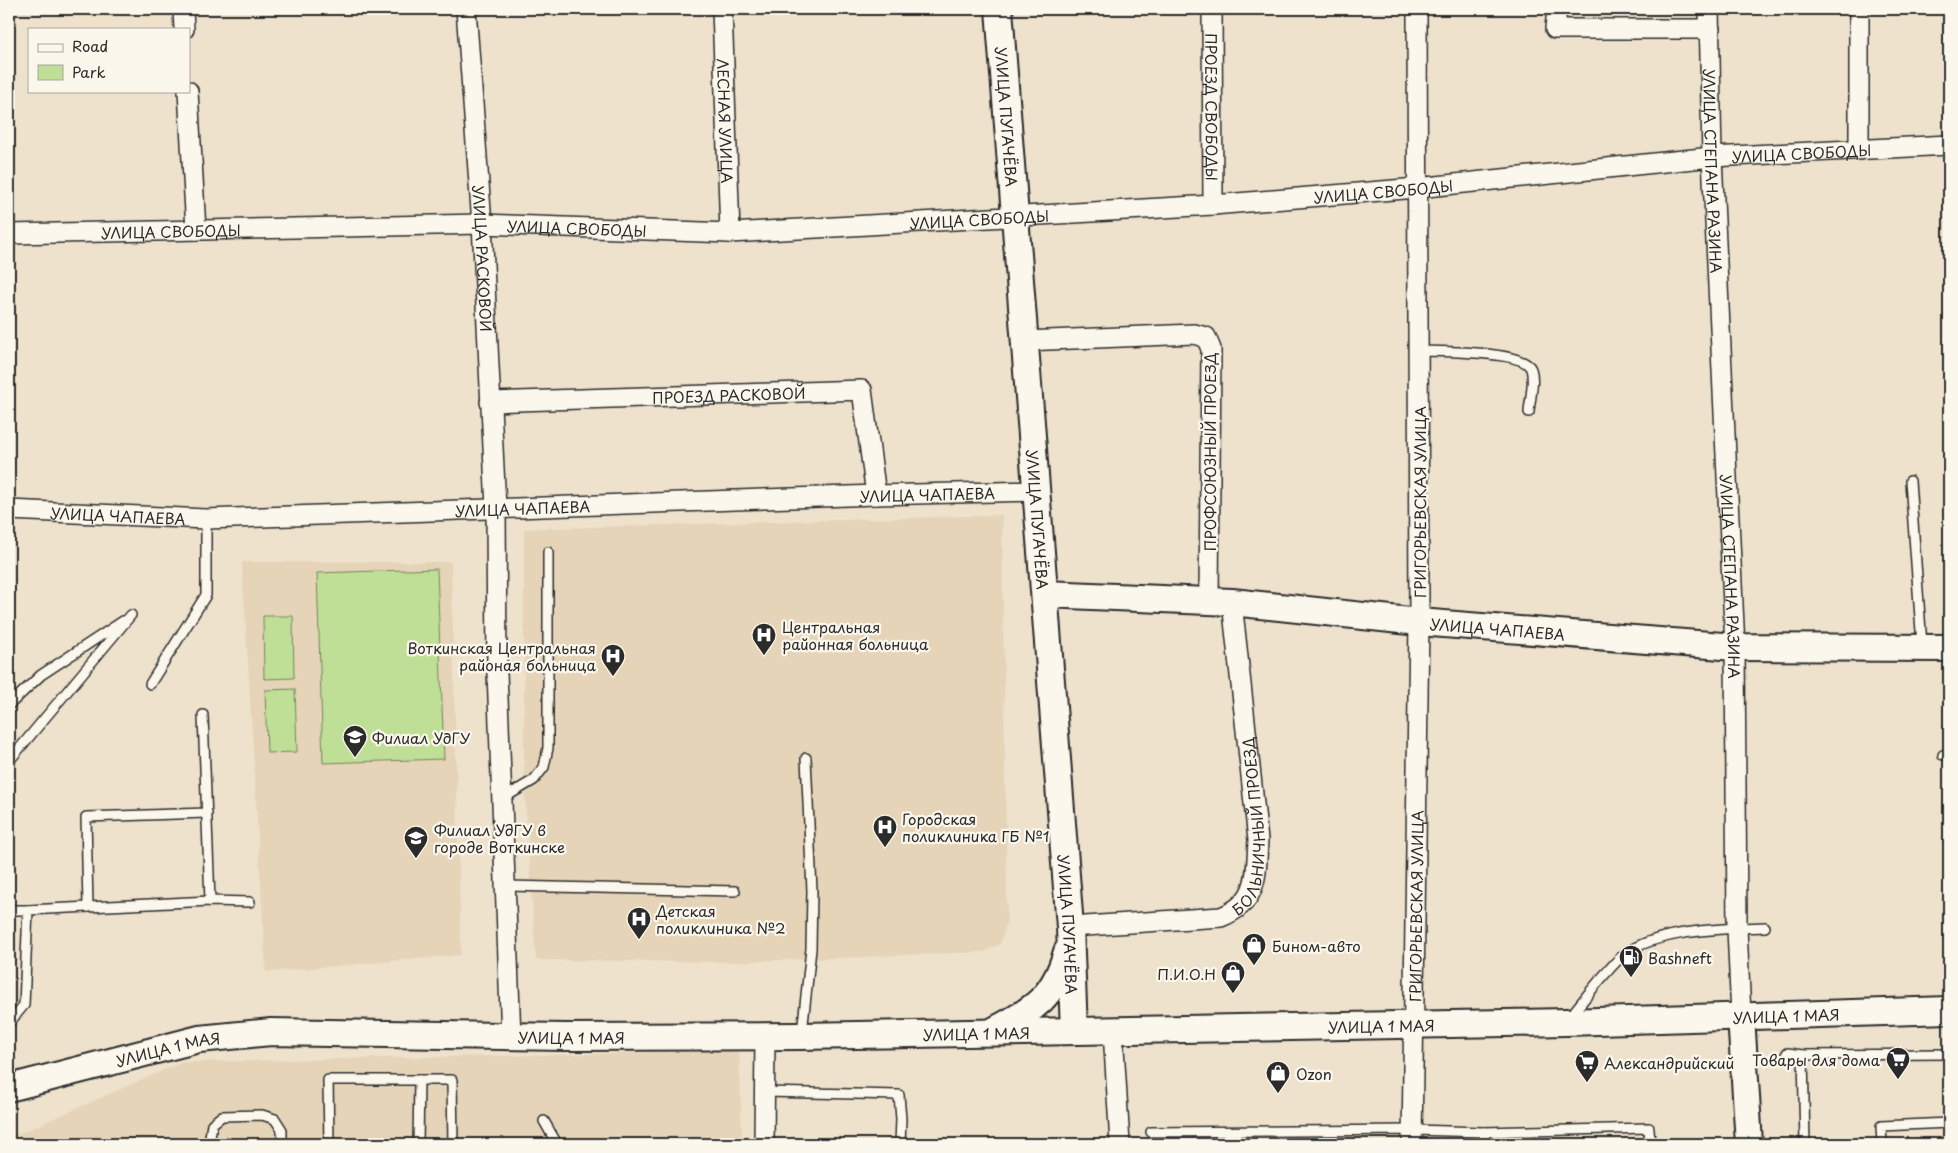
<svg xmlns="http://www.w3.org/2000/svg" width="1958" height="1153" font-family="'Playpen Sans',sans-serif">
  <rect width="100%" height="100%" fill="#eee2cd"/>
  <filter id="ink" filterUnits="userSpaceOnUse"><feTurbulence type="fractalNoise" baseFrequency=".02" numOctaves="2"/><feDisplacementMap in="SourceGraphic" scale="10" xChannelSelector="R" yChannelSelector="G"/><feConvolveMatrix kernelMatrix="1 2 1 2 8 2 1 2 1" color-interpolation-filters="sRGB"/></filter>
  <g filter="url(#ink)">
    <g fill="#e5d4b7">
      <path d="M 1002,515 L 1007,921 L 1000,944 L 984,952 L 729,962 L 536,960 L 524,783 L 524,529 Z"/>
      <path d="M 242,562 L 451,562 L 461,955 L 266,972 Z"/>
      <path d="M 739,1051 L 742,1144 L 9,1144 L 9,1138 L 182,1062 Z"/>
    </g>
    <g fill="#bfde96" stroke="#758460">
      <path d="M 437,569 L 444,759 L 323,763 L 317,573 Z"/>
      <path d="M 263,616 L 293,616 L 294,678 L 264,679 Z"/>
      <path d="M 295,689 L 297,752 L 267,753 L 265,690 Z"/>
    </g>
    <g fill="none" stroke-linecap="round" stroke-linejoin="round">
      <defs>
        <g id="service">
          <path d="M 1418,351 C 1438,352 1524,350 1531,369 C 1535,380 1530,399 1529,412"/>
          <path d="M 1910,481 L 1922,645"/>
          <path d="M 150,684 L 206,595 L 206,519"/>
          <path d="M 9,705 L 41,675 L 123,621"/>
          <path d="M 203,715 L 210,901"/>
          <path d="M 1943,755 L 1949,755"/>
          <path d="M 9,761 L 131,615"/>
          <path d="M 502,799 L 534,780 L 544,767 L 548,748 L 548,552"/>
          <path d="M 506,886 L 735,891"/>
          <path d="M 88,907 L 86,817 L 207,813"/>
          <path d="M 9,910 L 28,910"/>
          <path d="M 1569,1018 C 1585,998 1601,977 1619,959 C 1650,929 1723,929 1765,927"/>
          <path d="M 9,1023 L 24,1005 L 28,910 L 210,901 L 250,902"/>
          <path d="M 802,1033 L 811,949 L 812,891 L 806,758"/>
          <path d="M 1787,1053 L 1803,1055 L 1949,1054"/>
          <path d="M 1803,1055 L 1805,1144"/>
          <path d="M 419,1080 L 452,1080 L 453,1144"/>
          <path d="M 765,1092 L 899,1095 L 901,1119 L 900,1144"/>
          <path d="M 544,1121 L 557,1144"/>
          <path d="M 1151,1132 L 1413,1130 L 1484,1132 L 1649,1128 L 1650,1144"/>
          <path d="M 1484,1132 L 1485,1144"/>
          <path d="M 209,1144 L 212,1124 L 222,1116 L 262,1115 L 275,1119 L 282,1130 L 282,1144"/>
          <path d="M 329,1144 L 328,1080 L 419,1080 L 418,1144"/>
          <path d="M 1882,1144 L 1881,1126 L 1949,1123"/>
        </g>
        <g id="minor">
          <path d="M 183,9 L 184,29"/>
          <path id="s1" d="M 466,9 L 482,224 L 496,508 L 497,672 L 511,1037"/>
          <path id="s2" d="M 722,9 L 730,233"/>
          <path id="s3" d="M 1212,9 L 1213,205"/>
          <path d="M 1557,9 L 1555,29 L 1710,29"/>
          <path id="s4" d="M 1709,9 L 1712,157 L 1735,647 L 1737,928 L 1741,1016"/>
          <path d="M 188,91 L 196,230"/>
          <path d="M 1859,150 L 1859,9"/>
          <path id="s5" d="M 9,234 L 482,224 L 730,233 L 1213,205 L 1417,188 L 1712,157 L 1949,145"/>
          <path d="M 1024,341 L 1194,334 L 1206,337 L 1211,349 L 1209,600"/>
          <path id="s6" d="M 490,402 L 862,390 L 876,495"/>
          <path id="s7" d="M 9,510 L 206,519 L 876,495 L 1035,491"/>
          <path id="s8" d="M 1070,927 L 1221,917 C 1259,902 1256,875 1258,840 L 1232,602"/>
          <path d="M 1113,1031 L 1120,1144"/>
          <path d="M 764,1144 L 765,1036"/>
          <path id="s9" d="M 1412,1144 L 1419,622 L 1417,9"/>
        </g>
        <g id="secondary">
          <path id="s10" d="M 999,9 L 1070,927 L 1074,1031"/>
          <path id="s11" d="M 1045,594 L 1232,602 L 1419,622 L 1735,647 L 1949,648"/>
          <path d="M 1741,1016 L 1749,1144"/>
          <path d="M 995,1030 C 1035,1009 1054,997 1067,952"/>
          <path id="s12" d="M 9,1088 L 199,1039 L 271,1032 L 566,1037 L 801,1036 L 1566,1022 L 1949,1010"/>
        </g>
      </defs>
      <use href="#service" stroke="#2b2b2b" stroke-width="12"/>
      <use href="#minor" stroke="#2b2b2b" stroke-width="22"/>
      <use href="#secondary" stroke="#2b2b2b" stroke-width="30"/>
      <use href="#service" stroke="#fbf7ec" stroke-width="9"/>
      <use href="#minor" stroke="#fbf7ec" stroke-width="19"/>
      <use href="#secondary" stroke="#fbf7ec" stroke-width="26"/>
    </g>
  </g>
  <defs>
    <symbol id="hospital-pin" viewBox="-11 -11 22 30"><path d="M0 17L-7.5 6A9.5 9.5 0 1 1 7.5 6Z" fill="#2b2b2b" stroke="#fbf7ec"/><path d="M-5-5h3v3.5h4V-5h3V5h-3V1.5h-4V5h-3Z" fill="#fff"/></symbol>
    <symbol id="university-pin" viewBox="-11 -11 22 30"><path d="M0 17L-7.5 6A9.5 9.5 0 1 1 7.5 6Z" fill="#2b2b2b" stroke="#fbf7ec"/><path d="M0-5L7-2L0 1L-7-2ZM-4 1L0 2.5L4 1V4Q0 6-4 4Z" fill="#fff"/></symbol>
    <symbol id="shop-pin" viewBox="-11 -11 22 30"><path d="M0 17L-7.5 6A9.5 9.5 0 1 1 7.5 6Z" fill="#2b2b2b" stroke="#fbf7ec"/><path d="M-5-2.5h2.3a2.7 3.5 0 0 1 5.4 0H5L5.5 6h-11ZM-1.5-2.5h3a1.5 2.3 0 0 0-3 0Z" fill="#fff"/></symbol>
    <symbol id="fuel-pin" viewBox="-11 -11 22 30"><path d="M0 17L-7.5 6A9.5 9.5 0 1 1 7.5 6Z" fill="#2b2b2b" stroke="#fbf7ec"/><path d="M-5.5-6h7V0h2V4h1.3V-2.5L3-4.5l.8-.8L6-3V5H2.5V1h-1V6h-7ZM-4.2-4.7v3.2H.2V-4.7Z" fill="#fff"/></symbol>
    <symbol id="supermarket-pin" viewBox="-11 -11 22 30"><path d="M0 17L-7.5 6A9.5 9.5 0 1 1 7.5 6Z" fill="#2b2b2b" stroke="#fbf7ec"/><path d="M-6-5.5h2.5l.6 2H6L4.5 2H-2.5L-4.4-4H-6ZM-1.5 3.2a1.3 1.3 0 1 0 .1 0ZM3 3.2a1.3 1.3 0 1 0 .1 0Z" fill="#fff"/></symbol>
  </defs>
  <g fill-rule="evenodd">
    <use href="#hospital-pin" x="750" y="621" width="28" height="38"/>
    <use href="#hospital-pin" x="599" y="642" width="28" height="38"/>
    <use href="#university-pin" x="341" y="723" width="28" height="38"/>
    <use href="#hospital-pin" x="871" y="813" width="28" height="38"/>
    <use href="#university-pin" x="402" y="824" width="28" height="38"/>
    <use href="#hospital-pin" x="625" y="905" width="28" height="38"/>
    <use href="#shop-pin" x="1240" y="931" width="28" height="38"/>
    <use href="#fuel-pin" x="1617" y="943" width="28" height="38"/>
    <use href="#shop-pin" x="1219" y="959" width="28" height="38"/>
    <use href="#supermarket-pin" x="1884" y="1045" width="28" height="38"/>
    <use href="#supermarket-pin" x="1573" y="1048" width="28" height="38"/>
    <use href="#shop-pin" x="1264" y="1059" width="28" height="38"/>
  </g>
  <g text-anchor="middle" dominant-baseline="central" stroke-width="4.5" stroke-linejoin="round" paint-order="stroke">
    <g font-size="15" fill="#2b2b2b" stroke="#fbf7ec">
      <text stroke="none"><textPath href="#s3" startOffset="98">ПРОЕЗД СВОБОДЫ</textPath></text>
      <text stroke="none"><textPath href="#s10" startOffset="108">УЛИЦА ПУГАЧЁВА</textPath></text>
      <text stroke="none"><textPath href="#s2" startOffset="112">ЛЕСНАЯ УЛИЦА</textPath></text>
      <text stroke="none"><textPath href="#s5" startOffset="1796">УЛИЦА СВОБОДЫ</textPath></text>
      <text stroke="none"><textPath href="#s4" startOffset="162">УЛИЦА СТЕПАНА РАЗИНА</textPath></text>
      <text stroke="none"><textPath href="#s5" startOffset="1376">УЛИЦА СВОБОДЫ</textPath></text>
      <text stroke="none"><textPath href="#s5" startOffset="971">УЛИЦА СВОБОДЫ</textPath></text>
      <text stroke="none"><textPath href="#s5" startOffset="568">УЛИЦА СВОБОДЫ</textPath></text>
      <text stroke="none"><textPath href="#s5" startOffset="162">УЛИЦА СВОБОДЫ</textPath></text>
      <text stroke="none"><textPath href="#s1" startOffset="250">УЛИЦА РАСКОВОЙ</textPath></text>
      <text stroke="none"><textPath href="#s6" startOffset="239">ПРОЕЗД РАСКОВОЙ</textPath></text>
      <text transform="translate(1209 452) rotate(-90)">ПРОФСОЮЗНЫЙ ПРОЕЗД</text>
      <text stroke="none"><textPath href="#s7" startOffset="919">УЛИЦА ЧАПАЕВА</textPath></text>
      <text transform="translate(1419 502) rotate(-90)">ГРИГОРЬЕВСКАЯ УЛИЦА</text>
      <text stroke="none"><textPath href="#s7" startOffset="514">УЛИЦА ЧАПАЕВА</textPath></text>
      <text stroke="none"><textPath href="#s7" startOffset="109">УЛИЦА ЧАПАЕВА</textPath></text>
      <text stroke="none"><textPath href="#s10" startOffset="512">УЛИЦА ПУГАЧЁВА</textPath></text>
      <text stroke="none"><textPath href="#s4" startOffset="568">УЛИЦА СТЕПАНА РАЗИНА</textPath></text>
      <text stroke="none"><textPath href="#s11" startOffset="454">УЛИЦА ЧАПАЕВА</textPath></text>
      <text stroke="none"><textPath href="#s8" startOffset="256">БОЛЬНИЧНЫЙ ПРОЕЗД</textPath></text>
      <text stroke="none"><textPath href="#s9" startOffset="238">ГРИГОРЬЕВСКАЯ УЛИЦА</textPath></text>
      <text stroke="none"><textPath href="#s10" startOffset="918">УЛИЦА ПУГАЧЁВА</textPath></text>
      <text stroke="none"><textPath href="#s12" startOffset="1784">УЛИЦА 1 МАЯ</textPath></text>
      <text stroke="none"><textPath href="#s12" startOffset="1379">УЛИЦА 1 МАЯ</textPath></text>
      <text stroke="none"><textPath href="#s12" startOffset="974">УЛИЦА 1 МАЯ</textPath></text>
      <text stroke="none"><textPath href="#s12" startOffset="569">УЛИЦА 1 МАЯ</textPath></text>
      <text stroke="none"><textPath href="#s12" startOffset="164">УЛИЦА 1 МАЯ</textPath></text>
    </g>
    <g font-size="15" fill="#2b2b2b" stroke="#fbf7ec" text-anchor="start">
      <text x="782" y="626">Центральная<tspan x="782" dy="17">районная больница</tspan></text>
      <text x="596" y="647" text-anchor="end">Воткинская Центральная<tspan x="596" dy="17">районая больница</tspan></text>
      <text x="372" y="737">Филиал УдГУ</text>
      <text x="902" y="818">Городская<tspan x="902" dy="17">поликлиника ГБ №1</tspan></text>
      <text x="434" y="829">Филиал УдГУ в<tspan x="434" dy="17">городе Воткинске</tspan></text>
      <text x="656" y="910">Детская<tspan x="656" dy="17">поликлиника №2</tspan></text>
      <text x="1272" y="945">Бином-авто</text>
      <text x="1648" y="957">Bashneft</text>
      <text x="1216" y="973" text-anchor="end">П.И.О.Н</text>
      <text x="1880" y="1059" text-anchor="end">Товары для дома</text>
      <text x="1604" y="1062">Александрийский</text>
      <text x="1296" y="1073">Ozon</text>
    </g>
  </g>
  <rect width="1958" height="1153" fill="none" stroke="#fbf7ec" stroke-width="30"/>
  <rect x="15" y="15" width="1928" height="1123" fill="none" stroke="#2b2b2b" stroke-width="2" filter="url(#ink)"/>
  <rect x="28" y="28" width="162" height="65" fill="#fbf7ec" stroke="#a8a59f"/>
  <rect x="38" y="44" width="25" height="8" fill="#fbf7ec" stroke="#a8a59f"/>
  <text x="72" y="52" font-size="15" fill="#2b2b2b">Road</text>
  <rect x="38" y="65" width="25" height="15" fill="#bfde96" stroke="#a8a59f"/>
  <text x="72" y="78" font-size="15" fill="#2b2b2b">Park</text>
</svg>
